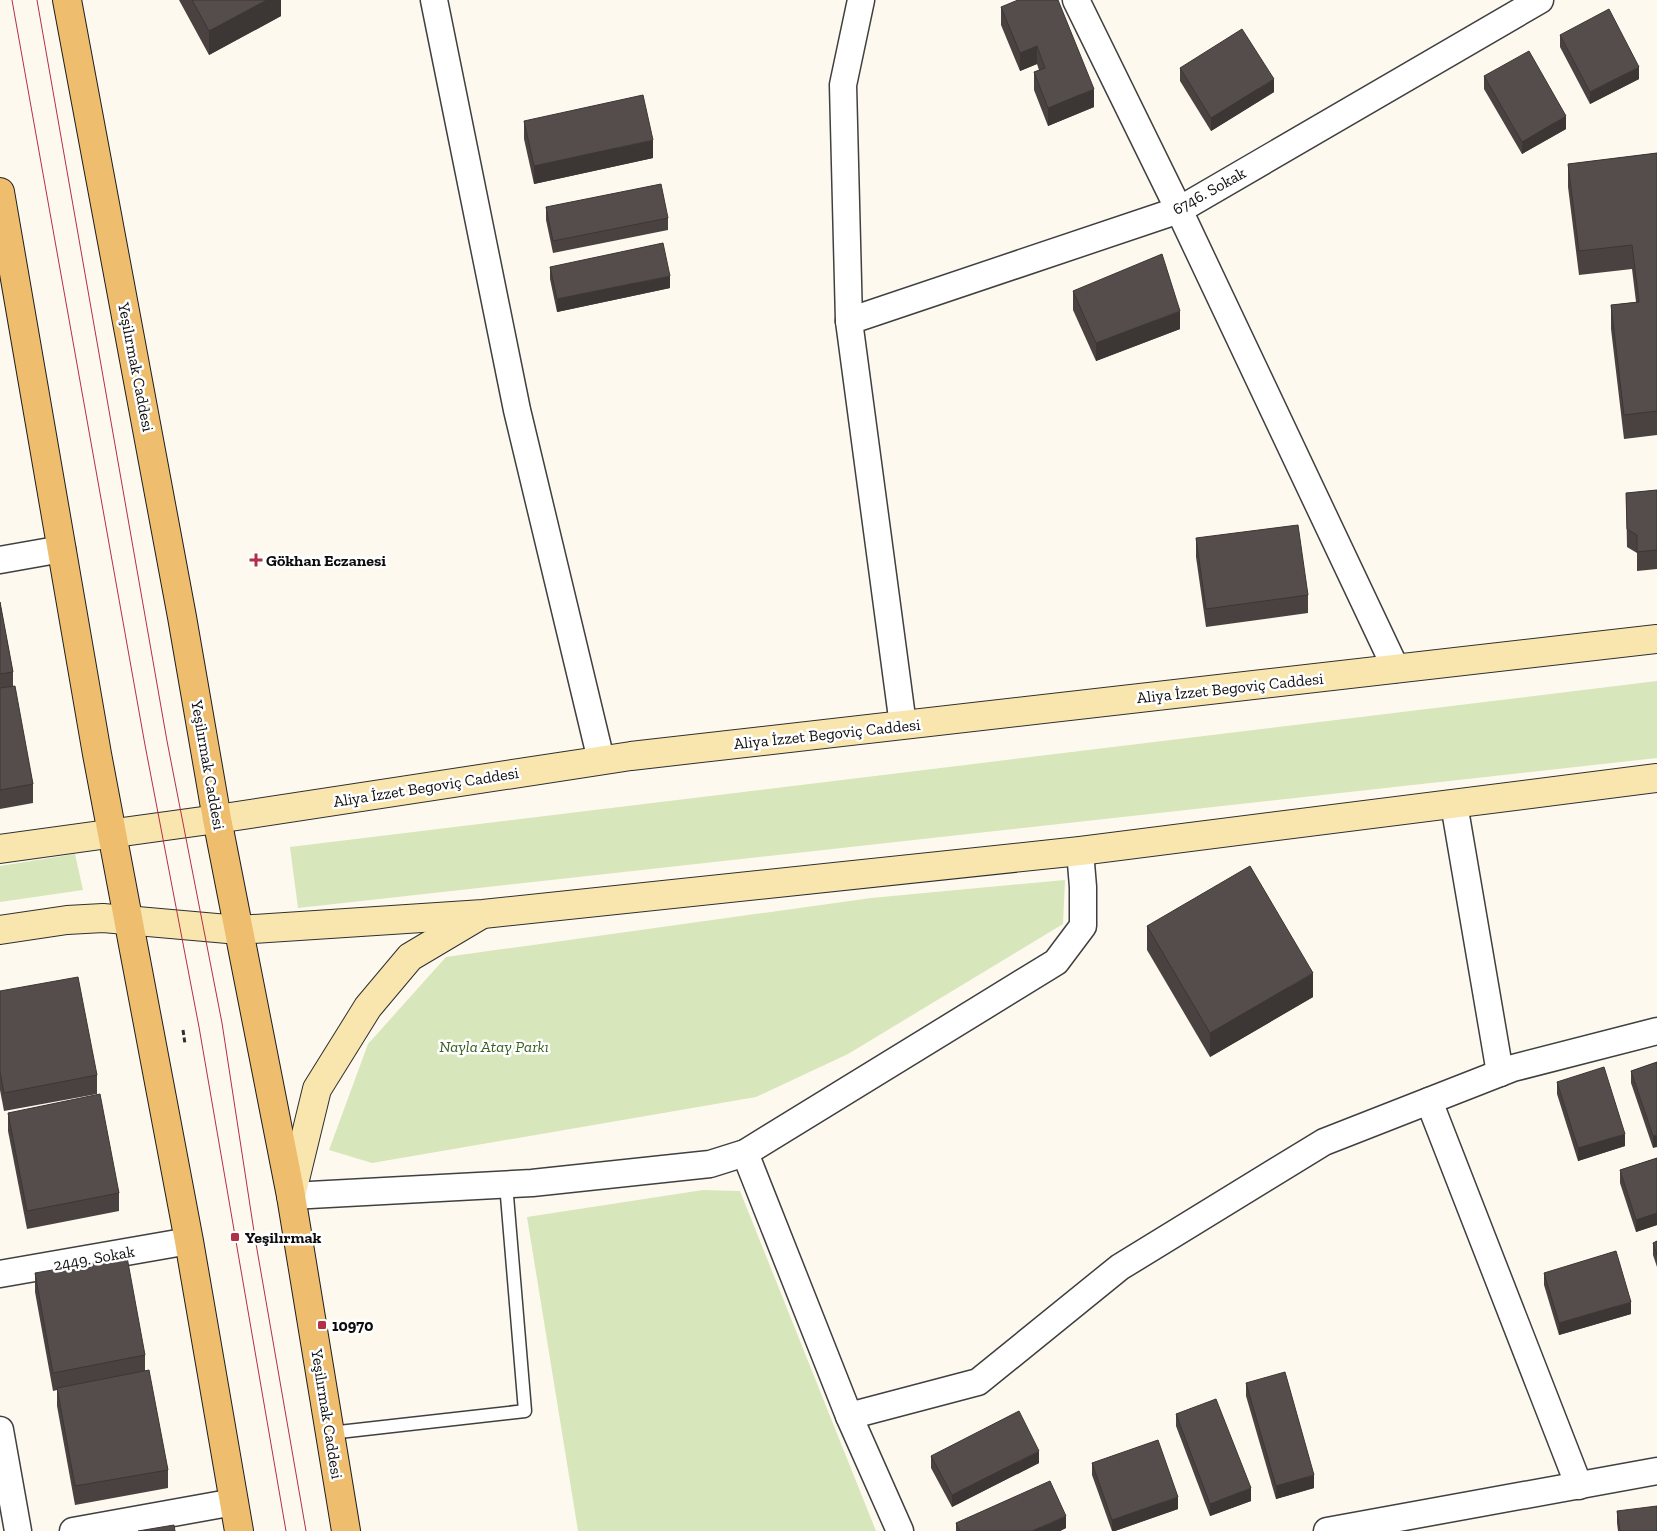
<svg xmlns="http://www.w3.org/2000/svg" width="1657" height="1531" font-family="'Zilla Slab',serif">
  <rect width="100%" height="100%" fill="#fef9ef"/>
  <g fill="#d7e6bb">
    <path d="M 1657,681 L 1657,758 L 298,908 L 290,847 Z"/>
    <path d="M 75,854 L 83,890 L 0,902 L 0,866 Z"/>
    <path d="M 1065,880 L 1063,924 L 848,1054 L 756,1097 L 372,1163 L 329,1150 L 368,1044 L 446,957 L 871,898 Z"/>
    <path d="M 703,1190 L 740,1191 L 876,1531 L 578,1531 L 527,1217 Z"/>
  </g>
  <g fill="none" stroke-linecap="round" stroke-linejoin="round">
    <defs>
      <path id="lane" d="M 330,1433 L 525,1411 L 506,1184"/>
      <g id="street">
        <path d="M 434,0 L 517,410 L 601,760"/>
        <path d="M 861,0 L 843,85 L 849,321 L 903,725"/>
        <path d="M 1076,0 L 1179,210 L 1396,669"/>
        <path d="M 849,321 L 1179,210 L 1540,0"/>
        <path d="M 0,560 L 62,549"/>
        <path d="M 1454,804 L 1500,1073"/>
        <path d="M 1429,1101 L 1579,1486"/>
        <path d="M 745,1153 L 849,1416 L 900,1531"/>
        <path d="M 291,1196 L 532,1183 L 710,1164 L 745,1153 L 1056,962 L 1083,926 L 1083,887 L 1080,851"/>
        <path d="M 0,1274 L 189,1241"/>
        <path d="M 849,1416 L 978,1382 L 1120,1267 L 1324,1142 L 1513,1068 L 1657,1031"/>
        <path d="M 0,1430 L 18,1531"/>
        <path d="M 73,1531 L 234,1502"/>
        <path d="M 1327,1531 L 1657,1471"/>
      </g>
      <g id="secondary">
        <path d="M 0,849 L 217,819 L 631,756 L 1657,639"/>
        <path d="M 0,930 L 67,920 L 103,918 L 239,930 L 483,914 L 1080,851 L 1657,778"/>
        <path d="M 291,1196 L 317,1089 L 368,1007 L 410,957 L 479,916"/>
      </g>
      <g id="primary">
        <path d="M 67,0 L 182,617 L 217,819 L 291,1196 L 346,1531"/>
        <path d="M 0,192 L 97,754 L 189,1241 L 239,1531"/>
      </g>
    </defs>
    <use href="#lane" stroke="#404040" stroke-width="15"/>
    <use href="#street" stroke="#404040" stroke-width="29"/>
    <use href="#secondary" stroke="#2f2f2f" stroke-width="30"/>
    <use href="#primary" stroke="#1e1e1e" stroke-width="30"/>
    <path stroke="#2f2f2f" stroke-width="3" stroke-dasharray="5 2.5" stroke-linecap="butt" d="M 183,1030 L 185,1044"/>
    <use href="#lane" stroke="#fff" stroke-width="12"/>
    <use href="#street" stroke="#fff" stroke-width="26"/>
    <use href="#secondary" stroke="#f9e6af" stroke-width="28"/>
    <use href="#primary" stroke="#eebd6e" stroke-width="28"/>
    <g stroke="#b32f48" stroke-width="1">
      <path d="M 12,0 L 145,745 L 199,1027 L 286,1531"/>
      <path d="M 37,0 L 167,741 L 222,1023 L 255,1238 L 306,1531"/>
    </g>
  </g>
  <g fill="#494240">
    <path d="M 179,0 L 281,0 L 281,16 L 209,55 Z"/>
    <path d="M 1001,7 L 1094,107 L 1048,126 L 1034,90 L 1034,72 L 1039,70 L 1037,64 L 1020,71 L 1001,25 Z"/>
    <path d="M 1560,35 L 1639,79 L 1590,104 L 1560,47 Z"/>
    <path d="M 1180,68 L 1274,92 L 1211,131 L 1180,81 Z"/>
    <path d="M 1484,76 L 1566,129 L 1522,154 L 1484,89 Z"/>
    <path d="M 524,121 L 653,158 L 534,184 L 524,139 Z"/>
    <path d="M 1657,153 L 1657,435 L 1624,439 L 1611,329 L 1611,305 L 1636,302 L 1632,269 L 1579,275 L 1568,187 L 1568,164 Z"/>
    <path d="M 546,207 L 668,218 L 668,230 L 553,253 L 546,220 Z"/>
    <path d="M 550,267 L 670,288 L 557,312 L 550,279 Z"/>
    <path d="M 1073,291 L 1180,329 L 1096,361 L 1073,310 Z"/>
    <path d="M 1657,490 L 1657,569 L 1637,571 L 1637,553 L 1627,547 L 1626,493 Z"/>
    <path d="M 1196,538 L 1308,595 L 1308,613 L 1206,627 L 1196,557 Z"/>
    <path d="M 0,602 L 13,672 L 13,686 L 33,784 L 33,803 L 0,809 Z"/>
    <path d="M 1147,926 L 1313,997 L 1210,1057 L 1147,950 Z"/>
    <path d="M 0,991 L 97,1075 L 97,1094 L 4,1111 L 0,1090 Z"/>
    <path d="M 1657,1062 L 1653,1148 L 1631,1083 L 1631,1071 Z"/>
    <path d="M 1557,1082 L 1625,1146 L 1578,1161 L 1557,1094 Z"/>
    <path d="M 8,1113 L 119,1193 L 119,1211 L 27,1229 L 8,1131 Z"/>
    <path d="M 1657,1158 L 1657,1225 L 1636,1232 L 1620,1183 L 1620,1170 Z"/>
    <path d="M 1657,1241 L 1657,1267 L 1653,1255 L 1653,1243 Z"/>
    <path d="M 35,1273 L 145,1355 L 145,1371 L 168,1470 L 168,1488 L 75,1505 L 57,1406 L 57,1390 L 53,1391 L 35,1292 Z"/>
    <path d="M 1544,1273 L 1631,1314 L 1559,1335 L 1544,1285 Z"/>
    <path d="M 1246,1383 L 1314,1488 L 1276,1499 L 1246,1396 Z"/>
    <path d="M 1176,1414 L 1251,1501 L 1210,1516 L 1176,1426 Z"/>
    <path d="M 931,1456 L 1039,1463 L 952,1507 L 931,1468 Z"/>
    <path d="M 1092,1463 L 1178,1509 L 1115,1531 L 1112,1531 L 1092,1475 Z"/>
    <path d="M 1617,1511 L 1657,1531 L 1618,1531 L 1617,1523 Z"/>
    <path d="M 956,1523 L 1066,1528 L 1060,1531 L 956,1531 Z"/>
  </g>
  <g fill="#3c3634">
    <path d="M 267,0 L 281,0 L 281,16 L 209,55 L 209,31 Z"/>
    <path d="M 1037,46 L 1037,64 L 1020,71 L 1020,53 Z"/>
    <path d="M 1639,67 L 1639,79 L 1590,104 L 1590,92 Z"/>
    <path d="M 1274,79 L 1274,92 L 1211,131 L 1211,118 Z"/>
    <path d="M 1094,89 L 1094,107 L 1048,126 L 1048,108 Z"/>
    <path d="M 1566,116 L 1566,129 L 1522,154 L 1522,142 Z"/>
    <path d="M 653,140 L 653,158 L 534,184 L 534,166 Z"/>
    <path d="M 670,276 L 670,288 L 557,312 L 557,299 Z"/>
    <path d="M 1180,311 L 1180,329 L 1096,361 L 1096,343 Z"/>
    <path d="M 1313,973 L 1313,997 L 1210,1057 L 1210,1033 Z"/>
    <path d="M 1625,1134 L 1625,1146 L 1578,1161 L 1578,1148 Z"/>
    <path d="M 1657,1135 L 1657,1147 L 1653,1148 L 1653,1136 Z"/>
    <path d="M 1657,1213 L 1657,1225 L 1636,1232 L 1636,1220 Z"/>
    <path d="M 1631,1302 L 1631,1314 L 1559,1335 L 1559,1323 Z"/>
    <path d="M 1039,1451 L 1039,1463 L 952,1507 L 952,1495 Z"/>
    <path d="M 1314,1475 L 1314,1488 L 1276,1499 L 1276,1486 Z"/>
    <path d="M 1251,1488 L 1251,1501 L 1210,1516 L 1210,1504 Z"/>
    <path d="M 1178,1497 L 1178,1509 L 1115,1531 L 1112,1531 L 1112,1520 Z"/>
    <path d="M 1066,1516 L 1066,1528 L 1060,1531 L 1032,1531 Z"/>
  </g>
  <g fill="#554d4b" stroke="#3c3634">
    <path d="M 192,0 L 267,0 L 209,31 Z"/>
    <path d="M 1018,0 L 1058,0 L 1094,89 L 1048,108 L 1034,72 L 1045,68 L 1037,46 L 1020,53 L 1001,7 Z"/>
    <path d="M 1609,9 L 1639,67 L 1590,92 L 1560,35 Z"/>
    <path d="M 1242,29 L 1274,79 L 1211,118 L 1180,68 Z"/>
    <path d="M 1529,51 L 1566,116 L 1522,142 L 1484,76 Z"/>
    <path d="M 643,95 L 653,140 L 534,166 L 524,121 Z"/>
    <path d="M 1657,153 L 1657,411 L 1624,415 L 1611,305 L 1639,302 L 1632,245 L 1579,251 L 1568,164 Z"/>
    <path d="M 661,184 L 668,218 L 553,241 L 546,207 Z"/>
    <path d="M 663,243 L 670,276 L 557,299 L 550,267 Z"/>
    <path d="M 1162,254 L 1180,311 L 1096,343 L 1073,291 Z"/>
    <path d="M 1657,490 L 1657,550 L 1637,552 L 1637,535 L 1627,529 L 1626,493 Z"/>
    <path d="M 1298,525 L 1308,595 L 1206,609 L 1196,538 Z"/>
    <path d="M 0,602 L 13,672 L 0,674 Z"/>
    <path d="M 15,686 L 33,784 L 0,790 L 0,688 Z"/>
    <path d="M 1250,866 L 1313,973 L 1210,1033 L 1147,926 Z"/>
    <path d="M 78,977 L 97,1075 L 4,1093 L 0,1072 L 0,991 Z"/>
    <path d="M 1657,1062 L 1657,1135 L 1653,1136 L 1631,1071 Z"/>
    <path d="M 1604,1067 L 1625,1134 L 1578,1148 L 1557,1082 Z"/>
    <path d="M 100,1094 L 119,1193 L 27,1211 L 8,1113 Z"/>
    <path d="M 1657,1158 L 1657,1213 L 1636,1220 L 1620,1170 Z"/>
    <path d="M 1657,1241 L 1657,1255 L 1653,1243 Z"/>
    <path d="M 1616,1251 L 1631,1302 L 1559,1323 L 1544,1273 Z"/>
    <path d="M 127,1257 L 145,1355 L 53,1373 L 35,1273 Z"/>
    <path d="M 149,1370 L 168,1470 L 75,1486 L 57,1388 Z"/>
    <path d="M 1285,1372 L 1314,1475 L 1276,1486 L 1246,1383 Z"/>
    <path d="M 1216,1399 L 1251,1488 L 1210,1504 L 1176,1414 Z"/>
    <path d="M 1019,1411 L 1039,1451 L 952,1495 L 931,1456 Z"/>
    <path d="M 1158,1440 L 1178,1497 L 1112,1520 L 1092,1463 Z"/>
    <path d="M 1050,1481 L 1066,1516 L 1032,1531 L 960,1531 L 956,1523 Z"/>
    <path d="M 1657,1506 L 1657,1531 L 1620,1531 L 1617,1511 Z"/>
    <path d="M 174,1525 L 175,1531 L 138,1531 Z"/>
  </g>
  <g fill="#b32f48" stroke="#fff" stroke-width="2">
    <path d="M253.5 552.5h5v5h5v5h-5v5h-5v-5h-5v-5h5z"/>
    <rect x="230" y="1232" width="10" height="10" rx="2.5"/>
    <rect x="317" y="1320" width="10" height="10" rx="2.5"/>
  </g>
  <g text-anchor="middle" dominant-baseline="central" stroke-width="5" stroke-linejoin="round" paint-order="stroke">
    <g font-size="16" fill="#0d0d0d" stroke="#fff">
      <text transform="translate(1209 191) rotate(-29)">6746. Sokak</text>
      <text transform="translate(136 367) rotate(79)">Yeşilırmak Caddesi</text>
      <text transform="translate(1230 688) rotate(-6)">Aliya İzzet Begoviç Caddesi</text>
      <text transform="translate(827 734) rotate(-6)">Aliya İzzet Begoviç Caddesi</text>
      <text transform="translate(208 765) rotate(80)">Yeşilırmak Caddesi</text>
      <text transform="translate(426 787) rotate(-9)">Aliya İzzet Begoviç Caddesi</text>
      <text transform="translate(94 1258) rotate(-10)">2449. Sokak</text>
      <text transform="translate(327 1414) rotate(81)">Yeşilırmak Caddesi</text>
    </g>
    <g font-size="16" font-weight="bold" fill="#0d0d0d" stroke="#fff" text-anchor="start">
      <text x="266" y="560">Gökhan Eczanesi</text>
      <text x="245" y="1237">Yeşilırmak</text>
      <text x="332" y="1325">10970</text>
    </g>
    <g font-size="16" font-style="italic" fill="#386022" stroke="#fff">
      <text x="494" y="1046">Nayla Atay Parkı</text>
    </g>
  </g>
</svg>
